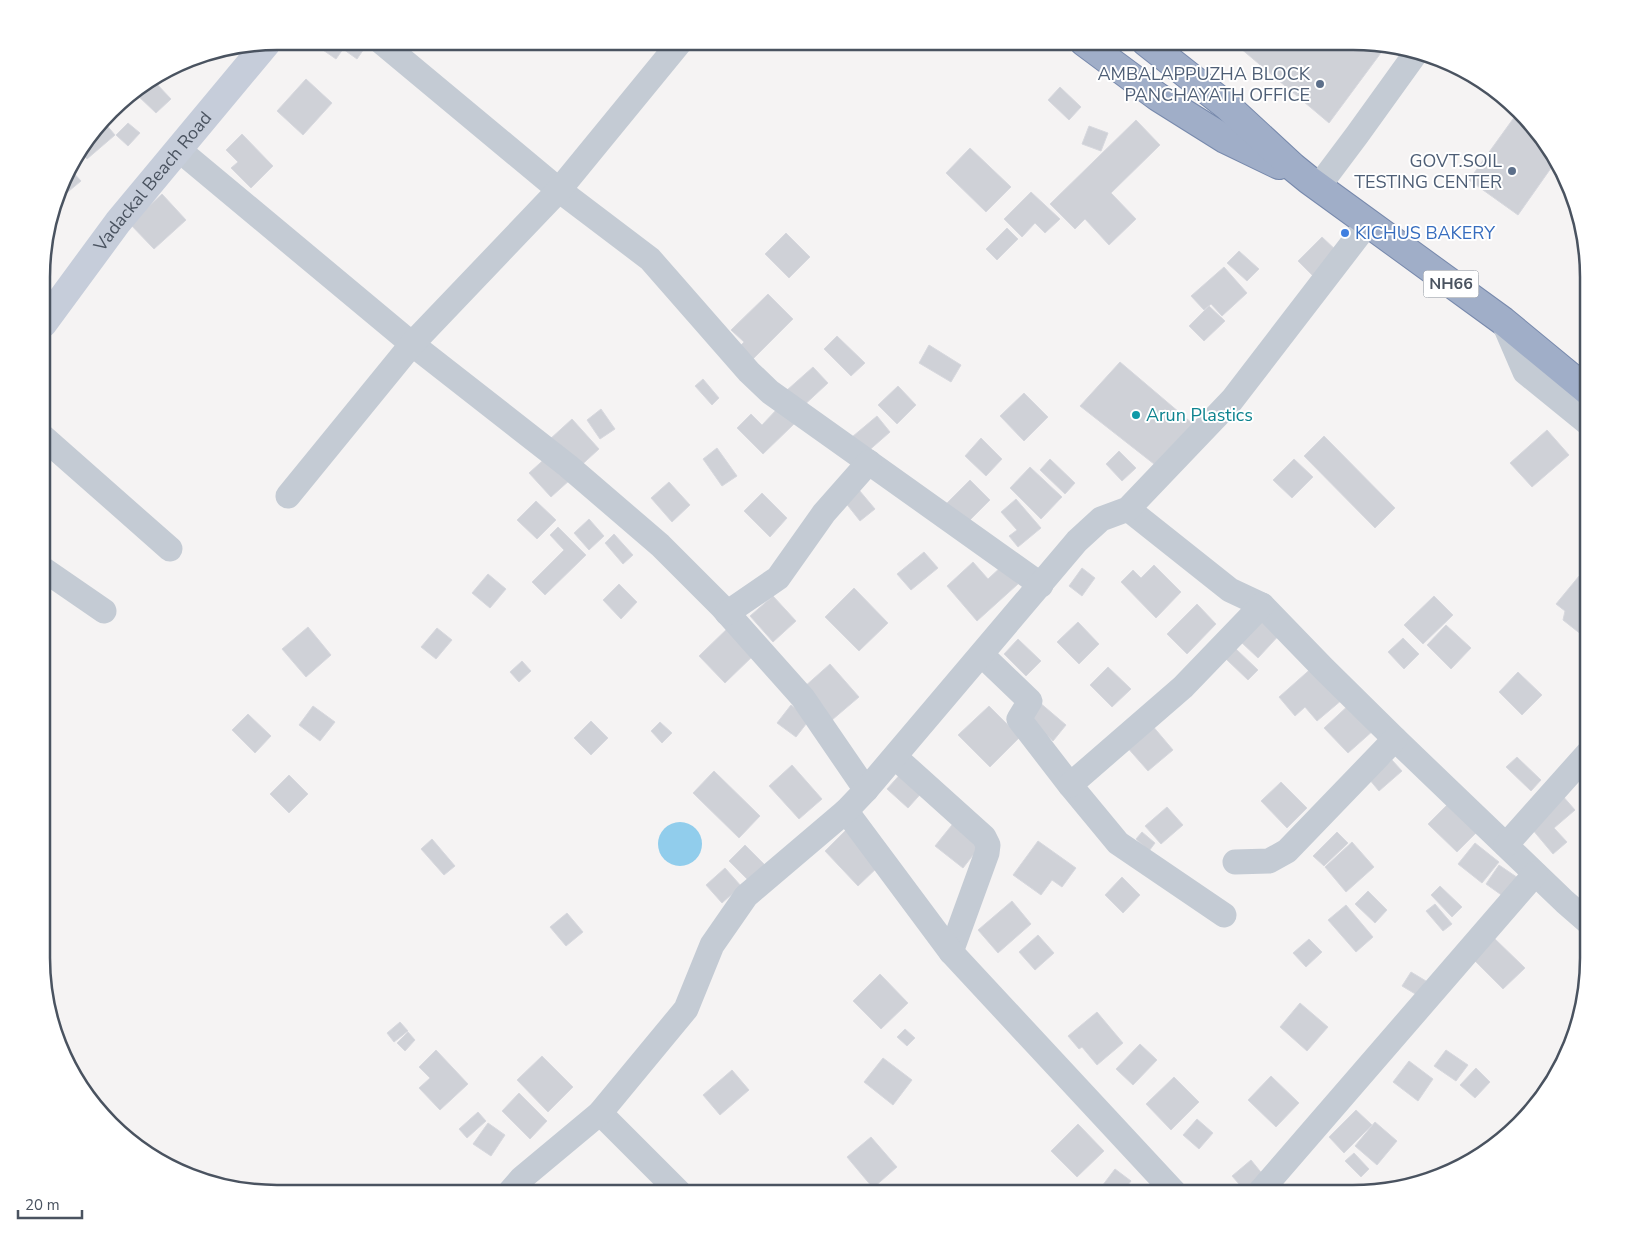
<svg xmlns="http://www.w3.org/2000/svg" width="1630" height="1235" font-family="'Nunito Sans',sans-serif">
  <rect width="100%" height="100%" fill="#f5f3f3"/>
  <circle fill="#91cdec" cx="680" cy="844" r="22"/>
  <g fill="#cfd1d7" stroke="#d7d8de">
    <path d="M 310,41 L 365,41 L 368,43 L 357,59 L 343,49 L 336,59 Z"/>
    <path d="M 1233,42 L 1368,42 L 1386,46 L 1329,123 Z"/>
    <path d="M 306,79 L 332,103 L 303,135 L 277,111 Z"/>
    <path d="M 154,81 L 171,99 L 156,113 L 136,94 L 141,88 Z"/>
    <path d="M 1060,87 L 1081,107 L 1069,120 L 1048,100 Z"/>
    <path d="M 1518,112 L 1556,161 L 1518,215 L 1469,180 Z"/>
    <path d="M 1136,120 L 1160,145 L 1111,193 L 1136,219 L 1109,245 L 1085,219 L 1075,229 L 1050,204 Z"/>
    <path d="M 104,122 L 115,135 L 87,159 L 80,151 Z"/>
    <path d="M 128,123 L 140,133 L 128,146 L 116,135 Z"/>
    <path d="M 1089,126 L 1108,133 L 1101,151 L 1082,144 Z"/>
    <path d="M 242,134 L 273,166 L 251,188 L 231,168 L 238,162 L 226,150 Z"/>
    <path d="M 970,148 L 1011,187 L 986,212 L 946,173 Z"/>
    <path d="M 70,169 L 81,181 L 63,196 L 61,194 Z"/>
    <path d="M 1031,192 L 1060,219 L 1045,233 L 1035,223 L 1022,237 L 1004,219 Z"/>
    <path d="M 162,194 L 186,220 L 154,249 L 130,224 Z"/>
    <path d="M 1007,228 L 1018,239 L 997,260 L 986,249 Z"/>
    <path d="M 786,233 L 810,257 L 789,278 L 765,254 Z"/>
    <path d="M 1322,237 L 1339,253 L 1315,278 L 1298,261 Z"/>
    <path d="M 1239,251 L 1259,269 L 1247,281 L 1227,263 Z"/>
    <path d="M 1224,267 L 1247,293 L 1222,316 L 1211,304 L 1204,310 L 1191,296 Z"/>
    <path d="M 768,294 L 793,319 L 751,361 L 738,348 L 744,342 L 731,330 Z"/>
    <path d="M 1209,306 L 1225,321 L 1204,341 L 1189,326 Z"/>
    <path d="M 837,336 L 865,363 L 851,376 L 824,349 Z"/>
    <path d="M 929,345 L 961,365 L 951,382 L 919,363 Z"/>
    <path d="M 1120,362 L 1193,424 L 1154,464 L 1080,406 Z"/>
    <path d="M 813,367 L 828,383 L 801,408 L 786,391 Z"/>
    <path d="M 703,379 L 719,398 L 712,405 L 695,386 Z"/>
    <path d="M 898,386 L 916,405 L 897,424 L 878,405 Z"/>
    <path d="M 1024,393 L 1048,417 L 1024,441 L 1000,416 Z"/>
    <path d="M 778,408 L 794,424 L 763,454 L 737,428 L 751,414 L 762,425 Z"/>
    <path d="M 601,409 L 615,429 L 600,439 L 587,420 Z"/>
    <path d="M 877,416 L 890,432 L 866,453 L 852,437 Z"/>
    <path d="M 572,419 L 599,449 L 576,470 L 549,440 Z"/>
    <path d="M 1547,430 L 1569,455 L 1532,487 L 1510,463 Z"/>
    <path d="M 1324,436 L 1395,508 L 1375,528 L 1304,456 Z"/>
    <path d="M 981,438 L 1002,459 L 986,476 L 965,456 Z"/>
    <path d="M 717,448 L 737,476 L 722,486 L 703,459 Z"/>
    <path d="M 1119,451 L 1136,468 L 1122,481 L 1106,464 Z"/>
    <path d="M 549,455 L 571,479 L 551,497 L 529,473 Z"/>
    <path d="M 1050,459 L 1075,483 L 1065,494 L 1040,470 Z"/>
    <path d="M 1294,459 L 1313,477 L 1292,498 L 1273,480 Z"/>
    <path d="M 1030,467 L 1062,497 L 1041,519 L 1010,488 Z"/>
    <path d="M 970,480 L 990,500 L 967,523 L 947,503 Z"/>
    <path d="M 669,482 L 690,505 L 672,522 L 651,498 Z"/>
    <path d="M 859,490 L 875,509 L 860,521 L 845,502 Z"/>
    <path d="M 762,493 L 787,518 L 770,537 L 744,511 Z"/>
    <path d="M 1016,499 L 1041,528 L 1018,547 L 1009,536 L 1017,530 L 1001,512 Z"/>
    <path d="M 536,501 L 556,520 L 537,539 L 517,520 Z"/>
    <path d="M 589,519 L 604,536 L 589,550 L 574,533 Z"/>
    <path d="M 558,527 L 586,555 L 545,595 L 532,582 L 564,550 L 550,535 Z"/>
    <path d="M 614,534 L 633,555 L 623,564 L 605,543 Z"/>
    <path d="M 924,552 L 938,568 L 911,590 L 897,574 Z"/>
    <path d="M 973,562 L 988,579 L 1002,566 L 1018,584 L 977,621 L 947,586 Z"/>
    <path d="M 1589,564 L 1588,638 L 1587,639 L 1563,620 L 1565,611 L 1556,604 Z"/>
    <path d="M 1154,565 L 1181,592 L 1156,618 L 1121,582 L 1133,570 L 1141,578 Z"/>
    <path d="M 1082,568 L 1095,578 L 1082,596 L 1069,586 Z"/>
    <path d="M 488,574 L 506,589 L 490,608 L 472,593 Z"/>
    <path d="M 619,584 L 637,602 L 621,619 L 603,600 Z"/>
    <path d="M 854,588 L 888,623 L 859,651 L 825,617 Z"/>
    <path d="M 773,596 L 796,621 L 773,642 L 750,616 Z"/>
    <path d="M 1434,596 L 1453,615 L 1423,644 L 1404,625 Z"/>
    <path d="M 1197,604 L 1216,624 L 1187,654 L 1167,634 Z"/>
    <path d="M 1267,615 L 1283,631 L 1258,658 L 1241,642 Z"/>
    <path d="M 1078,622 L 1099,644 L 1079,664 L 1057,642 Z"/>
    <path d="M 731,625 L 757,652 L 725,683 L 699,656 Z"/>
    <path d="M 1446,625 L 1471,648 L 1451,669 L 1427,645 Z"/>
    <path d="M 308,627 L 331,655 L 306,677 L 282,649 Z"/>
    <path d="M 437,628 L 452,640 L 436,659 L 421,647 Z"/>
    <path d="M 1403,638 L 1419,654 L 1404,669 L 1388,652 Z"/>
    <path d="M 1018,639 L 1041,661 L 1026,676 L 1004,654 Z"/>
    <path d="M 1236,649 L 1258,670 L 1248,680 L 1226,659 Z"/>
    <path d="M 522,661 L 531,671 L 519,682 L 510,672 Z"/>
    <path d="M 830,664 L 859,697 L 832,720 L 803,688 Z"/>
    <path d="M 1314,666 L 1343,699 L 1317,721 L 1305,707 L 1295,716 L 1279,697 Z"/>
    <path d="M 1108,667 L 1131,689 L 1112,707 L 1090,685 Z"/>
    <path d="M 1518,672 L 1542,695 L 1522,715 L 1499,692 Z"/>
    <path d="M 1039,702 L 1066,725 L 1053,741 L 1026,717 Z"/>
    <path d="M 1351,703 L 1375,729 L 1348,753 L 1324,728 Z"/>
    <path d="M 791,705 L 810,719 L 796,737 L 777,723 Z"/>
    <path d="M 313,706 L 335,722 L 320,741 L 299,725 Z"/>
    <path d="M 989,706 L 1020,737 L 990,767 L 958,735 Z"/>
    <path d="M 248,714 L 271,736 L 255,753 L 232,730 Z"/>
    <path d="M 591,721 L 608,738 L 591,755 L 574,738 Z"/>
    <path d="M 660,722 L 672,733 L 662,743 L 651,731 Z"/>
    <path d="M 1151,724 L 1173,750 L 1148,771 L 1126,746 Z"/>
    <path d="M 1517,757 L 1541,780 L 1531,791 L 1506,767 Z"/>
    <path d="M 1392,760 L 1402,771 L 1379,791 L 1369,779 Z"/>
    <path d="M 792,765 L 822,799 L 799,819 L 769,786 Z"/>
    <path d="M 904,770 L 925,789 L 908,808 L 887,789 Z"/>
    <path d="M 714,771 L 760,816 L 739,838 L 693,793 Z"/>
    <path d="M 289,775 L 308,794 L 289,813 L 270,794 Z"/>
    <path d="M 1281,782 L 1307,808 L 1287,828 L 1261,801 Z"/>
    <path d="M 1561,794 L 1575,810 L 1554,828 L 1567,842 L 1553,854 L 1527,823 Z"/>
    <path d="M 1448,804 L 1477,832 L 1457,852 L 1428,824 Z"/>
    <path d="M 1167,807 L 1183,825 L 1161,844 L 1145,826 Z"/>
    <path d="M 956,820 L 984,841 L 963,868 L 935,846 Z"/>
    <path d="M 847,829 L 881,864 L 858,886 L 825,851 Z"/>
    <path d="M 1142,832 L 1155,843 L 1149,851 L 1136,839 Z"/>
    <path d="M 1337,832 L 1348,843 L 1324,866 L 1313,856 Z"/>
    <path d="M 432,839 L 455,866 L 444,875 L 421,849 Z"/>
    <path d="M 1038,841 L 1076,868 L 1062,887 L 1052,880 L 1041,895 L 1013,875 Z"/>
    <path d="M 1352,842 L 1374,867 L 1346,892 L 1325,867 Z"/>
    <path d="M 1475,843 L 1499,862 L 1482,883 L 1458,864 Z"/>
    <path d="M 745,845 L 768,868 L 752,884 L 729,861 Z"/>
    <path d="M 1499,865 L 1521,880 L 1507,899 L 1486,884 Z"/>
    <path d="M 725,868 L 741,886 L 722,903 L 706,885 Z"/>
    <path d="M 1122,877 L 1140,895 L 1123,913 L 1105,895 Z"/>
    <path d="M 1440,886 L 1462,907 L 1452,917 L 1431,895 Z"/>
    <path d="M 1368,891 L 1387,910 L 1375,923 L 1355,904 Z"/>
    <path d="M 1012,901 L 1031,924 L 998,953 L 978,930 Z"/>
    <path d="M 1435,904 L 1452,924 L 1443,931 L 1426,911 Z"/>
    <path d="M 1346,905 L 1373,937 L 1356,952 L 1328,920 Z"/>
    <path d="M 567,913 L 583,932 L 566,946 L 550,927 Z"/>
    <path d="M 1038,935 L 1054,953 L 1035,970 L 1019,952 Z"/>
    <path d="M 1494,938 L 1525,968 L 1503,989 L 1473,959 Z"/>
    <path d="M 1309,939 L 1322,952 L 1306,967 L 1293,953 Z"/>
    <path d="M 1411,972 L 1426,981 L 1417,995 L 1402,986 Z"/>
    <path d="M 880,974 L 908,1003 L 881,1029 L 853,1001 Z"/>
    <path d="M 1300,1003 L 1328,1027 L 1307,1051 L 1280,1027 Z"/>
    <path d="M 1097,1012 L 1123,1043 L 1097,1065 L 1082,1047 L 1079,1049 L 1068,1036 Z"/>
    <path d="M 400,1022 L 408,1031 L 394,1042 L 387,1033 Z"/>
    <path d="M 905,1029 L 915,1038 L 907,1046 L 897,1037 Z"/>
    <path d="M 408,1032 L 415,1040 L 405,1051 L 397,1043 Z"/>
    <path d="M 1140,1044 L 1157,1060 L 1133,1085 L 1116,1069 Z"/>
    <path d="M 436,1050 L 468,1084 L 440,1110 L 419,1088 L 430,1078 L 419,1067 Z"/>
    <path d="M 1446,1050 L 1468,1065 L 1456,1081 L 1434,1066 Z"/>
    <path d="M 542,1056 L 573,1087 L 548,1112 L 517,1080 Z"/>
    <path d="M 883,1058 L 912,1080 L 893,1105 L 864,1082 Z"/>
    <path d="M 1409,1061 L 1433,1079 L 1418,1101 L 1393,1082 Z"/>
    <path d="M 1476,1068 L 1490,1082 L 1475,1098 L 1460,1085 Z"/>
    <path d="M 732,1070 L 749,1090 L 720,1115 L 703,1095 Z"/>
    <path d="M 1271,1076 L 1299,1103 L 1276,1127 L 1248,1100 Z"/>
    <path d="M 1174,1077 L 1199,1102 L 1171,1130 L 1146,1104 Z"/>
    <path d="M 519,1093 L 547,1121 L 530,1139 L 502,1111 Z"/>
    <path d="M 1356,1110 L 1372,1125 L 1344,1153 L 1329,1137 Z"/>
    <path d="M 478,1112 L 486,1121 L 467,1138 L 459,1129 Z"/>
    <path d="M 1197,1119 L 1213,1133 L 1199,1149 L 1183,1135 Z"/>
    <path d="M 1375,1122 L 1397,1141 L 1377,1165 L 1355,1146 Z"/>
    <path d="M 488,1123 L 505,1135 L 491,1156 L 473,1144 Z"/>
    <path d="M 1078,1124 L 1104,1151 L 1077,1177 L 1051,1151 Z"/>
    <path d="M 871,1137 L 897,1167 L 873,1188 L 847,1157 Z"/>
    <path d="M 1354,1153 L 1369,1169 L 1361,1177 L 1345,1161 Z"/>
    <path d="M 1251,1160 L 1264,1176 L 1246,1192 L 1232,1176 Z"/>
    <path d="M 1115,1169 L 1131,1181 L 1121,1194 L 1096,1194 Z"/>
    <path d="M 1231,1185 L 1241,1194 L 1223,1194 Z"/>
  </g>
  <g fill="none" stroke-linecap="round" stroke-linejoin="round">
    <defs>
      <g id="trunk">
        <path d="M 1084,42 L 1158,97 L 1225,139 L 1279,165"/>
        <path d="M 1146,42 L 1227,106 L 1293,167 L 1309,180 L 1503,321 L 1589,392"/>
      </g>
    </defs>
    <use href="#trunk" stroke="#7789ac" stroke-width="30"/>
    <g stroke="#c4cbd4" stroke-width="25">
      <path d="M 380,41 L 559,190 L 650,259 L 749,372 L 770,392 L 1041,585"/>
      <path d="M 178,149 L 412,344 L 568,466 L 660,545 L 722,607 L 803,698 L 866,790"/>
      <path d="M 1318,187 L 1357,135 L 1416,53"/>
      <path d="M 1503,321 L 1525,372 L 1589,424"/>
      <path d="M 43,437 L 170,549"/>
      <path d="M 288,496 L 412,344 L 559,190 L 681,41"/>
      <path d="M 1128,509 L 1230,590 L 1262,605 L 1324,669 L 1395,739 L 1565,902 L 1588,922"/>
      <path d="M 43,569 L 104,611"/>
      <path d="M 727,613 L 778,578 L 824,513 L 869,462"/>
      <path d="M 982,655 L 1030,701 L 1019,719 L 1070,785 L 1118,843 L 1224,915"/>
      <path d="M 895,757 L 984,837 L 988,845 L 987,853 L 951,952"/>
      <path d="M 1070,785 L 1183,687 L 1262,605"/>
      <path d="M 846,811 L 951,952 L 1176,1194"/>
      <path d="M 1506,845 L 1588,753"/>
      <path d="M 1235,862 L 1269,861 L 1287,851 L 1395,739"/>
      <path d="M 600,1113 L 680,1193"/>
      <path d="M 509,1193 L 522,1178 L 600,1113 L 686,1009 L 712,945 L 746,896 L 846,811 L 866,790 L 1077,541 L 1101,519 L 1128,509 L 1232,400 L 1368,223"/>
      <path d="M 1258,1194 L 1535,874"/>
    </g>
    <path stroke="#c6cdda" stroke-width="28" id="s1" d="M 43,324 L 118,222 L 267,43"/>
    <use href="#trunk" stroke="#a0aec8" stroke-width="28"/>
  </g>
  <g fill="#5c6f8a" stroke="#fff" stroke-width="2">
    <circle cx="1320" cy="84" r="5"/>
    <circle cx="1512" cy="171" r="5"/>
  </g>
  <circle fill="#3f7fe0" stroke="#fff" stroke-width="2" cx="1345" cy="233" r="5"/>
  <circle fill="#0f9aa8" stroke="#fff" stroke-width="2" cx="1136" cy="415" r="5"/>
  <g text-anchor="middle" dominant-baseline="central" stroke-width="4" stroke-linejoin="round" paint-order="stroke">
    <rect fill="#fff" stroke="#808790" stroke-width="1" x="1423.5" y="270.5" width="55" height="27" rx="4"/>
    <g font-size="16" font-weight="bold" fill="#4a5360">
      <text x="1451" y="284">NH66</text>
    </g>
    <g font-size="18" fill="#4e5e75" stroke="#fff" text-anchor="end">
      <text x="1310" y="74">AMBALAPPUZHA BLOCK<tspan x="1310" dy="21">PANCHAYATH OFFICE</tspan></text>
      <text x="1502" y="161">GOVT.SOIL<tspan x="1502" dy="21">TESTING CENTER</tspan></text>
    </g>
    <g font-size="18" fill="#4a5360" stroke="#fff">
      <text stroke="none"><textPath href="#s1" startOffset="180">Vadackal Beach Road</textPath></text>
    </g>
    <g font-size="18" fill="#366cbe" stroke="#fff" text-anchor="start">
      <text x="1355" y="233">KICHUS BAKERY</text>
    </g>
    <g font-size="18" fill="#0d838f" stroke="#fff" text-anchor="start">
      <text x="1146" y="415">Arun Plastics</text>
    </g>
  </g>
  <path d="M0 0H1630V1235H0ZM277 50H1353A227 227 0 0 1 1580 277V958A227 227 0 0 1 1353 1185H277A227 227 0 0 1 50 958V277A227 227 0 0 1 277 50Z" fill="#fff" fill-rule="evenodd"/>
  <path fill="none" stroke="#4a5360" stroke-width="2.5" d="M277 50H1353A227 227 0 0 1 1580 277V958A227 227 0 0 1 1353 1185H277A227 227 0 0 1 50 958V277A227 227 0 0 1 277 50Z"/>
  <path d="M18 1210v8h64v-8" fill="none" stroke="#4a5360" stroke-width="2.5"/>
  <text x="25" y="1210" font-size="15" fill="#4a5360" stroke="#ffffff" stroke-width="4" paint-order="stroke">20 m</text>
</svg>
